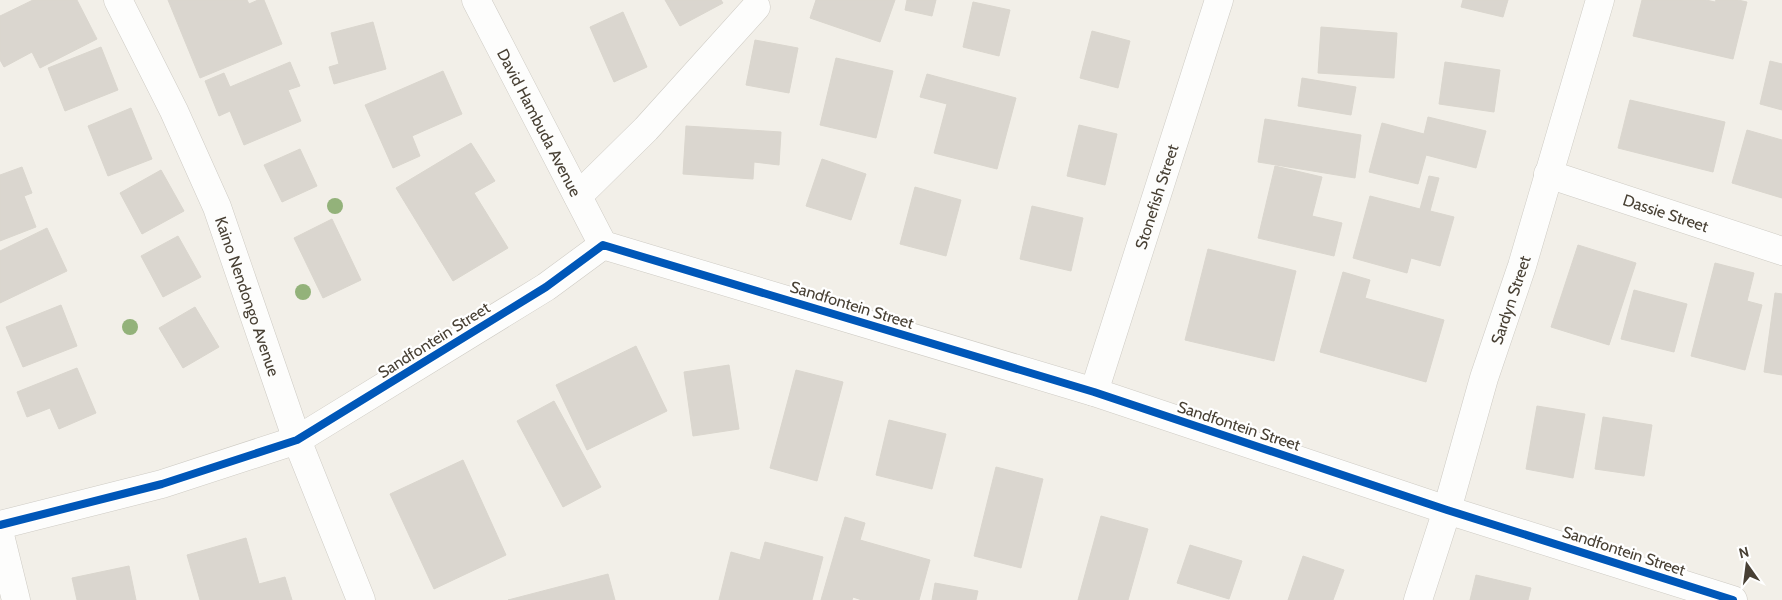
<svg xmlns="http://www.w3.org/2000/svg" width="1782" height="600" font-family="Cabin,sans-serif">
  <rect width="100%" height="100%" fill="#f2efe8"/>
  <g fill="#dad6cf" stroke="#dad6ce">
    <path d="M 33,0 L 77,0 L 97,39 L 40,68 L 32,52 L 4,67 L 0,60 L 0,16 Z"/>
    <path d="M 168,0 L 247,0 L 249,4 L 258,0 L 264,0 L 282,44 L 200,78 Z"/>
    <path d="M 665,0 L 721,0 L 723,3 L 680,26 Z"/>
    <path d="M 816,0 L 895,0 L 880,42 L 810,18 Z"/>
    <path d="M 907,0 L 936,0 L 932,16 L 905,10 Z"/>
    <path d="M 1463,0 L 1508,0 L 1503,17 L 1461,7 Z"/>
    <path d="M 1642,0 L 1706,0 L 1715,2 L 1716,0 L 1738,0 L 1747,2 L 1733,59 L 1633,36 Z"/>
    <path d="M 973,2 L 1010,10 L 999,56 L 963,47 Z"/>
    <path d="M 623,12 L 647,67 L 614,82 L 590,27 Z"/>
    <path d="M 373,22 L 386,69 L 334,84 L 329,67 L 339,64 L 331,33 Z"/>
    <path d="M 1321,27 L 1397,33 L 1394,78 L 1318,73 Z"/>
    <path d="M 1092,31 L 1130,41 L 1118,88 L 1080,78 Z"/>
    <path d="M 755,40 L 798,48 L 789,93 L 746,85 Z"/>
    <path d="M 101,47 L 118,90 L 65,111 L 48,68 Z"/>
    <path d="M 836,58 L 893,71 L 876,138 L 820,125 Z"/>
    <path d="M 1770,61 L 1782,64 L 1782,110 L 1760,104 Z"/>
    <path d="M 290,62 L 300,86 L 288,90 L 301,121 L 244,145 L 230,111 L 219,116 L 205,81 L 224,73 L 230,87 Z"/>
    <path d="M 1445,62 L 1500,70 L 1494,112 L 1439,104 Z"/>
    <path d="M 443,71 L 462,114 L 412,136 L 420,156 L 393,168 L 365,105 Z"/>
    <path d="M 927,74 L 1016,98 L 997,169 L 934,153 L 947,104 L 920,97 Z"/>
    <path d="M 1302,78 L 1356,87 L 1351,115 L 1298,106 Z"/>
    <path d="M 1630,100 L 1725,122 L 1713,172 L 1618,148 Z"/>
    <path d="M 131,108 L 152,159 L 108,176 L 88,126 Z"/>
    <path d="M 1428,117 L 1486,131 L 1476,168 L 1426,155 L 1418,184 L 1369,172 L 1382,123 L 1424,134 Z"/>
    <path d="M 1265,119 L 1361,135 L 1355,178 L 1258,162 Z"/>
    <path d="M 1079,125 L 1117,134 L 1105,185 L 1067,176 Z"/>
    <path d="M 686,126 L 781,132 L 779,165 L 754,162 L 753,179 L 683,174 Z"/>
    <path d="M 1747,130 L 1782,140 L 1782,198 L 1732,183 Z"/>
    <path d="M 471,143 L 495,181 L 474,193 L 508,248 L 453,281 L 396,188 Z"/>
    <path d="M 300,149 L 317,186 L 282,202 L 264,165 Z"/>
    <path d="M 822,159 L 866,174 L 851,220 L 806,206 Z"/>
    <path d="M 1275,166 L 1322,177 L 1312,216 L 1342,223 L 1334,256 L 1258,238 Z"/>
    <path d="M 22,167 L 32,193 L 24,196 L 36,227 L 0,241 L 0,175 Z"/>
    <path d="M 161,170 L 184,211 L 142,234 L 120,193 Z"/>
    <path d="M 1429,176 L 1439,178 L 1430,211 L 1454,217 L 1440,266 L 1411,258 L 1407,273 L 1353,258 L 1370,196 L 1420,209 Z"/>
    <path d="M 915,187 L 961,200 L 946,256 L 900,244 Z"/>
    <path d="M 1032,206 L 1083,218 L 1071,271 L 1020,259 Z"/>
    <path d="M 332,219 L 361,280 L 323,298 L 294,238 Z"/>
    <path d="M 47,228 L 67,271 L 0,303 L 0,251 Z"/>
    <path d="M 178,236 L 201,277 L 163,297 L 141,256 Z"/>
    <path d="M 1578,245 L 1636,263 L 1609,345 L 1551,327 Z"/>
    <path d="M 1208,249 L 1296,271 L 1274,361 L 1185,340 Z"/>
    <path d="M 1715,263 L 1754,273 L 1747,301 L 1762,305 L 1745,370 L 1691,356 Z"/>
    <path d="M 1343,272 L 1370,280 L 1365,298 L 1444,320 L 1426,382 L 1320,352 Z"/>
    <path d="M 1634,290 L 1687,304 L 1674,352 L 1621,339 Z"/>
    <path d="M 1775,293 L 1782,294 L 1782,375 L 1764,372 Z"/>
    <path d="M 61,305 L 77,346 L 23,367 L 6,327 Z"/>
    <path d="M 195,307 L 219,347 L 183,368 L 159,328 Z"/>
    <path d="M 636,346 L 667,411 L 587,450 L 556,385 Z"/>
    <path d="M 729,365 L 739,429 L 693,436 L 684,372 Z"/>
    <path d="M 77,368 L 96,413 L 59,429 L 50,408 L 27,417 L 17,392 Z"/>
    <path d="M 796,370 L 843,382 L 817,481 L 770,468 Z"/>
    <path d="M 554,401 L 601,487 L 563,507 L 517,421 Z"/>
    <path d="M 1537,406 L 1585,414 L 1573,478 L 1526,469 Z"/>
    <path d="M 1603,417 L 1652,425 L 1644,476 L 1595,469 Z"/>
    <path d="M 889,420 L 946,434 L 932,489 L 876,475 Z"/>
    <path d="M 463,460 L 506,555 L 434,589 L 390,494 Z"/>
    <path d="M 996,467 L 1043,479 L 1021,568 L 974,556 Z"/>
    <path d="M 1101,516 L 1148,529 L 1128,600 L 1078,600 Z"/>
    <path d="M 845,517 L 865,523 L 860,540 L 930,560 L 919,600 L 862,600 L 853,597 L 852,600 L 821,600 Z"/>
    <path d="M 246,538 L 259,584 L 285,577 L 292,600 L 200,600 L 187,555 Z"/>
    <path d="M 765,542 L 823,557 L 812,600 L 719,600 L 731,552 L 760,560 Z"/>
    <path d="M 1190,545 L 1242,561 L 1229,599 L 1177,583 Z"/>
    <path d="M 1303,556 L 1344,570 L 1333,600 L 1288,600 Z"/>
    <path d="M 129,566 L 136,600 L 77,600 L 72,578 Z"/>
    <path d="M 608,574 L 615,600 L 508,600 Z"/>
    <path d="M 1476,575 L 1531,588 L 1528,600 L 1470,600 Z"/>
    <path d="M 935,583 L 978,591 L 976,600 L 932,600 Z"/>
  </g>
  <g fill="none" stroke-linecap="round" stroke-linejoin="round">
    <defs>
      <g id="street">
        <path id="s1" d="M 118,0 L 174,111 L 217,207 L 297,440 L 361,600"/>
        <path id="s2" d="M 476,0 L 603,245"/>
        <path id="s3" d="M 1548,174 L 1782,251"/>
        <path d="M 578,196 L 646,129 L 756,7"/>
        <path d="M 603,245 L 1094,392 L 1447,510 L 1733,600"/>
        <path id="s4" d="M 1094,392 L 1219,0"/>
        <path d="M 0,525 L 162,484 L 297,440 L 546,287 L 603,245"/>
        <path d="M 0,535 L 16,600"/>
        <path id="s5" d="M 1418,600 L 1447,510 L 1484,378 L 1522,266 L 1600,0"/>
      </g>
    </defs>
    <use href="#street" stroke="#cecbc4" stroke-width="29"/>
    <use href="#street" stroke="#fdfdfc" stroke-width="28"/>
    <defs>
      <path id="cycleway" d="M 0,525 L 162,484 L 297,440 L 546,287 L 603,245 L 1094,392 L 1447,510 L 1733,600"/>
    </defs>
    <use href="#cycleway" stroke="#fff" stroke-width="11"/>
    <use href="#cycleway" stroke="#0057b8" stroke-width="8"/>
  </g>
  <g fill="#93b27a">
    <circle cx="335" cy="206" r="8"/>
    <circle cx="303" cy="292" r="8"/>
    <circle cx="130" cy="327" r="8"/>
  </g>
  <g text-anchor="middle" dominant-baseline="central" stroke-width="4.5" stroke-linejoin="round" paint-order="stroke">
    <g font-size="16" fill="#484034" stroke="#fff">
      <text stroke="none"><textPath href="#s2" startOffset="138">David Hambuda Avenue</textPath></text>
      <text stroke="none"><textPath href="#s4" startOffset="205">Stonefish Street</textPath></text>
      <text stroke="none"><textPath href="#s3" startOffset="124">Dassie Street</textPath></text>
      <text stroke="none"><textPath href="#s1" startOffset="324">Kaino Nendongo Avenue</textPath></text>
      <text stroke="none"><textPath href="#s5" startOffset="314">Sardyn Street</textPath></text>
      <text transform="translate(852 305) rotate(17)">Sandfontein Street</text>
      <text transform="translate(434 340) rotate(-32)">Sandfontein Street</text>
      <text transform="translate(1239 426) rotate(18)">Sandfontein Street</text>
      <text transform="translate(1624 551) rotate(18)">Sandfontein Street</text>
    </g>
  </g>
  <g transform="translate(1747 565) rotate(346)" stroke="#ffffff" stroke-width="4" paint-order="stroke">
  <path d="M0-4L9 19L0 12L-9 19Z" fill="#484034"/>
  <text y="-8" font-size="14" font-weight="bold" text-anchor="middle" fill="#484034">N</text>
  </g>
</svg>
